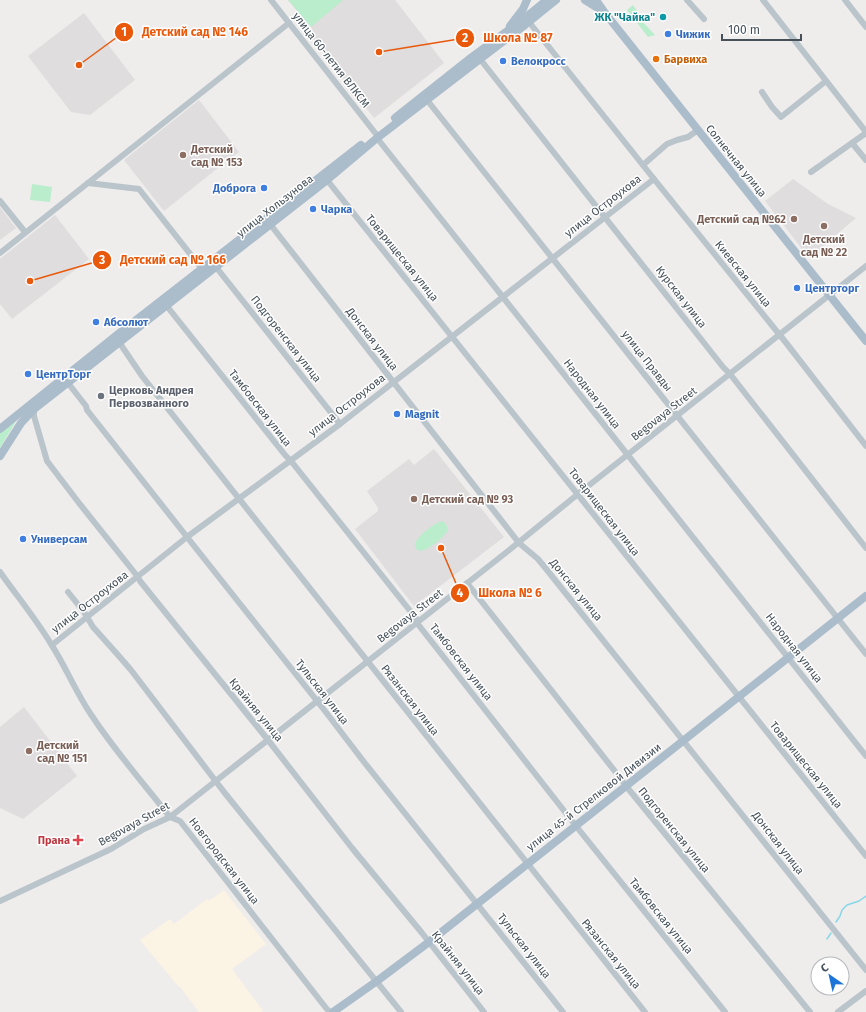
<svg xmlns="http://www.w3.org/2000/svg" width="866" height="1012" font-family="'Fira Sans',sans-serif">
  <rect width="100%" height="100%" fill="#efecec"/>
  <path fill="#fbf3e4" d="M 224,890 L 266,944 L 232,969 L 263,1011 L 261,1012 L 199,1012 L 181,988 L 177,985 L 140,940 L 170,919 L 174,924 L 207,899 L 208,901 L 212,898 L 212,899 Z"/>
  <g fill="#e0ddde">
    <path d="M 288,0 L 395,0 L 444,63 L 374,118 L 308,33 L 312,28 Z"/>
    <path d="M 84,13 L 135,80 L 90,115 L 71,112 L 28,56 Z"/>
    <path d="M 199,100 L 239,152 L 227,161 L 224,158 L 217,164 L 219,167 L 164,211 L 124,160 Z"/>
    <path d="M 793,179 L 828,204 L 856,218 L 809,258 L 765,201 Z"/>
    <path d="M 0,207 L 16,228 L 0,240 Z"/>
    <path d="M 55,215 L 89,259 L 12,319 L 0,304 L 0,259 Z"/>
    <path d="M 434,449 L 504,537 L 414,606 L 355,529 L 378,511 L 378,508 L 367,491 L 409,459 L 414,465 Z"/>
    <path d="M 24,707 L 77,776 L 23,819 L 0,808 L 0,727 Z"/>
  </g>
  <g fill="#b9edcc">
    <path d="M 288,0 L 343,0 L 311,27 Z"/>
    <path d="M 633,5 L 641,17 L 642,21 L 655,35 L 648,37 L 627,10 Z"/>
    <path d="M 32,184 L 52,187 L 50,202 L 30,200 Z"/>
    <path d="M 16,421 L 0,448 L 0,433 Z"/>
    <path d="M 442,521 L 446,524 L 448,530 C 443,538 430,549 421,551 L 416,549 L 415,543 C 419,535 433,524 442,521 Z"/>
  </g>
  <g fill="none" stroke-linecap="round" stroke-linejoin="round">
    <g stroke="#87d7e9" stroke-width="1.5">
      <path d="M 836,922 L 840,916 L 842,910 L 847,905 L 859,901 L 866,896"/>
      <path d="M 827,939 L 831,933"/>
    </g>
    <g stroke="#bac4cb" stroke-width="6">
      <path d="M 271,0 L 376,134"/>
      <path d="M 687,0 L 704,19"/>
      <path d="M 763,0 L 866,132"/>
      <path d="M 845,0 L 866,27"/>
      <path d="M 529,22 L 654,179 L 787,344 L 866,446"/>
      <path d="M 480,59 L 723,367 L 730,374 L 866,548"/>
      <path d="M 762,92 L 772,107 L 781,117 L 826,81"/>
      <path d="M 427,100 L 866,654"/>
      <path d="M 377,138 L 866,756"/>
      <path d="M 852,143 L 866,160"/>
      <path d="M 643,165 L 667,144 L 677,140 L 688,137 L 698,130"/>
      <path d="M 811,172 L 866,133"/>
      <path d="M 327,180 L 866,856"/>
      <path d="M 88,183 L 139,189 L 202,269"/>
      <path d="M 0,201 L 25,232"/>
      <path d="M 270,224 L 519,543 L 538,559 L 547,570 L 866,970"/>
      <path d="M 0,253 L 289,23"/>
      <path d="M 216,267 L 340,424"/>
      <path d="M 166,305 L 285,455 L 291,461 L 411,612 L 416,618 L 417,623 L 576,826 L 725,1012"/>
      <path d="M 119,342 L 142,376 L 645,1012"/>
      <path d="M 68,383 L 86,406 L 87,410 L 187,537 L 325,711 L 364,762 L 563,1012"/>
      <path d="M 34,409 L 34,416 L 47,461 L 79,503 L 138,577 L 140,581 L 268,740 L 352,848 L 422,933 L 484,1012"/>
      <path d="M 0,572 C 17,596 36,619 51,644 C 66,667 76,693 92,716 C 115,751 144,784 170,817 L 180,821 L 326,1008 L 330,1012"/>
      <path d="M 467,583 L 621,779 L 626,786 L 810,1012"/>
      <path d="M 68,592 L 84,612 L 93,627 L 118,655 L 131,670 L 224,792 L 401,1012"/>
      <path d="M 52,645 L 187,537 L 340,424 L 654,179"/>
      <path d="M 0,901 L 111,849 L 144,829 L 170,817 L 508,551 L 578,494 L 866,266"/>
      <path d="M 838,1012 L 866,991"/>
    </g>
    <g stroke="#abbccb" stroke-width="8">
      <path d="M 585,0 L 601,10"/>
      <path d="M 596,0 L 605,13 L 866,341"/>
      <path d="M 510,26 L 523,9 L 527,0"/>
      <path d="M 395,118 L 472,57 L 521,21 L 547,0"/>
      <path d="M 0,429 L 118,334 L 361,145"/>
      <path d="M 0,456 L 21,423 L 34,409 L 327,180 L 377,138 L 480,59 L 525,25 L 556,0"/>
      <path d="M 333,1012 L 377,981 L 429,942 L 866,596"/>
    </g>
  </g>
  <circle fill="#0f9aa8" stroke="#fff" stroke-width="1.5" cx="663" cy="17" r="4"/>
  <g fill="#3f7fe0" stroke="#fff" stroke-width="1.5">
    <circle cx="668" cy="34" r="4"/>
    <circle cx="503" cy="61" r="4"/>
    <circle cx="264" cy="188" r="4"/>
    <circle cx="313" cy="209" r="4"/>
    <circle cx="797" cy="288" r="4"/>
    <circle cx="96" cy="322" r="4"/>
    <circle cx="28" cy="374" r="4"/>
    <circle cx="397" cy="414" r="4"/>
    <circle cx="23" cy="539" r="4"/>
  </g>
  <circle fill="#e8710a" stroke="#fff" stroke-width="1.5" cx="656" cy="59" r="4"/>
  <g fill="#8d6e63" stroke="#fff" stroke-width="1.5">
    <circle cx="183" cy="155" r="4"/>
    <circle cx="794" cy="219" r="4"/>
    <circle cx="824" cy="226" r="4"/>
    <circle cx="414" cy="499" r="4"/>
    <circle cx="29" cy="751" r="4"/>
  </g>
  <circle fill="#6b7280" stroke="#fff" stroke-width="1.5" cx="101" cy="396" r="4"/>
  <path fill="#e0444e" stroke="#fff" stroke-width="1.5" d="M76 834h4v4h4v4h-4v4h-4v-4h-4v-4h4z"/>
  <g text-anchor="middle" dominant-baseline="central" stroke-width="3" stroke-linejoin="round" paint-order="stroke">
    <g font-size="11" font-weight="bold" fill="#0d838f" stroke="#fff" text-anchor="end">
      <text x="655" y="17">ЖК "Чайка"</text>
    </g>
    <g font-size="11" font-weight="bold" fill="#366cbe" stroke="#fff" text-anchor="start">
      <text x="676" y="34">Чижик</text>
      <text x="511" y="61">Велокросс</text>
      <text x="256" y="188" text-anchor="end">Доброга</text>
      <text x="321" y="209">Чарка</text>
      <text x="805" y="288">Центрторг</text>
      <text x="104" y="322">Абсолют</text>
      <text x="36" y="374">ЦентрТорг</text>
      <text x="405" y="414">Magnit</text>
      <text x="31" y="539">Универсам</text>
    </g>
    <g font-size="11" font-weight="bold" fill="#c56008" stroke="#fff" text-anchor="start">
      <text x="664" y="59">Барвиха</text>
    </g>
    <g font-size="11" fill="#455059" stroke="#fff">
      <text transform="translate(331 60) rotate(52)">улица 60-летия ВЛКСМ</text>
      <text transform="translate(736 161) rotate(51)">Солнечная улица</text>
      <text transform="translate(275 206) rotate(-38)">улица Хользунова</text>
      <text transform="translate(603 206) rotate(-38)">улица Остроухова</text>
      <text transform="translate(402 258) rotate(51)">Товарищеская улица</text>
      <text transform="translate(743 274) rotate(51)">Киевская улица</text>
      <text transform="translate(681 297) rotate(52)">Курская улица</text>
      <text transform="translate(286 339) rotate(52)">Подгоренская улица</text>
      <text transform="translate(372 339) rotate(52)">Донская улица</text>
      <text transform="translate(647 361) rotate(52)">улица Правды</text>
      <text transform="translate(592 394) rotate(52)">Народная улица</text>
      <text transform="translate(347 405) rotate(-38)">улица Остроухова</text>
      <text transform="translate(260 408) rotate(52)">Тамбовская улица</text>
      <text transform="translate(664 414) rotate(-38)">Begovaya Street</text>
      <text transform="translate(604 512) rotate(52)">Товарищеская улица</text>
      <text transform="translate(576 590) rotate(51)">Донская улица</text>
      <text transform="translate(90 602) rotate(-38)">улица Остроухова</text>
      <text transform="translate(410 616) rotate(-38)">Begovaya Street</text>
      <text transform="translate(794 648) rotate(52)">Народная улица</text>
      <text transform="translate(461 662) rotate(52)">Тамбовская улица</text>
      <text transform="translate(322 692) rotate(52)">Тульская улица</text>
      <text transform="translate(410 700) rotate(52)">Рязанская улица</text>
      <text transform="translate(256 710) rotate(51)">Крайняя улица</text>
      <text transform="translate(806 765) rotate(51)">Товарищеская улица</text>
      <text transform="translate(594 797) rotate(-38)">улица 45-й Стрелковой Дивизии</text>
      <text transform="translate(134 824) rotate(-29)">Begovaya Street</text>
      <text transform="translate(674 830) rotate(51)">Подгоренская улица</text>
      <text transform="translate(778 843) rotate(52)">Донская улица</text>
      <text transform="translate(224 861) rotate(52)">Новгородская улица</text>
      <text transform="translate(661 916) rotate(51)">Тамбовская улица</text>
      <text transform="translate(524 946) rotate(52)">Тульская улица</text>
      <text transform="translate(611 954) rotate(51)">Рязанская улица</text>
      <text transform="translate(458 963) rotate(52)">Крайняя улица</text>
    </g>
    <g font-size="11" font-weight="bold" fill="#785e54" stroke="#fff" text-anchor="start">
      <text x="191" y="149">Детский<tspan x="191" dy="13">сад № 153</tspan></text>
      <text x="786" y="219" text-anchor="end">Детский сад №62</text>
      <text x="824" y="239" text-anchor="middle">Детский<tspan x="824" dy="13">сад № 22</tspan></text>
      <text x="422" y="499">Детский сад № 93</text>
      <text x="37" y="745">Детский<tspan x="37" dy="13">сад № 151</tspan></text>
    </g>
    <g font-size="11" font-weight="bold" fill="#5b616d" stroke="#fff" text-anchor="start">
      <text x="109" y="390">Церковь Андрея<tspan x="109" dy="13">Первозванного</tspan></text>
    </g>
    <g font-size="11" font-weight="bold" fill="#be3a42" stroke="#fff" text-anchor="end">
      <text x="70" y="840">Прана</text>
    </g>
  </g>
  <path fill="none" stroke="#e8590c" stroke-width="1.5" d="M79 65L124 32M379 52L465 38M30 281L102 260M441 548L460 593"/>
  <g fill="#e8590c" stroke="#fff" stroke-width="1.5">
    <circle cx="79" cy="65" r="4"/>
    <circle cx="379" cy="52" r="4"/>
    <circle cx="30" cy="281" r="4"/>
    <circle cx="441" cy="548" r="4"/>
    <circle cx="124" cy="32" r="10"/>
    <circle cx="465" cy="38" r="10"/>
    <circle cx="102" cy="260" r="10"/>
    <circle cx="460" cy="593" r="10"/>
  </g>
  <g font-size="12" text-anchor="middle" font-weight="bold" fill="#fff">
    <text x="124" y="36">1</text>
    <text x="465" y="42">2</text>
    <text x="102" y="264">3</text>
    <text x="460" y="597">4</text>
  </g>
  <g font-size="12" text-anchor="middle" font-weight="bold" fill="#e8590c" stroke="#fff" stroke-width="3" stroke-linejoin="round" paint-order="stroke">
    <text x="195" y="36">Детский сад № 146</text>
    <text x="518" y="42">Школа № 87</text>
    <text x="173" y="264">Детский сад № 166</text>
    <text x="510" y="597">Школа № 6</text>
  </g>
  <g transform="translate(830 976) rotate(326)"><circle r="19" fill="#ffffff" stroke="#b5b9bd"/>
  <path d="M0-3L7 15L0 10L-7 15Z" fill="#1c73d8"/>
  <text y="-6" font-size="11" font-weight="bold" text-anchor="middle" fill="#455059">С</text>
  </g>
  <path d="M722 34v6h79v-6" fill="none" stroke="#455059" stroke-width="2"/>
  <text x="728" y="34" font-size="12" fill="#455059" stroke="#ffffff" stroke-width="3" paint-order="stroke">100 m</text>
</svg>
